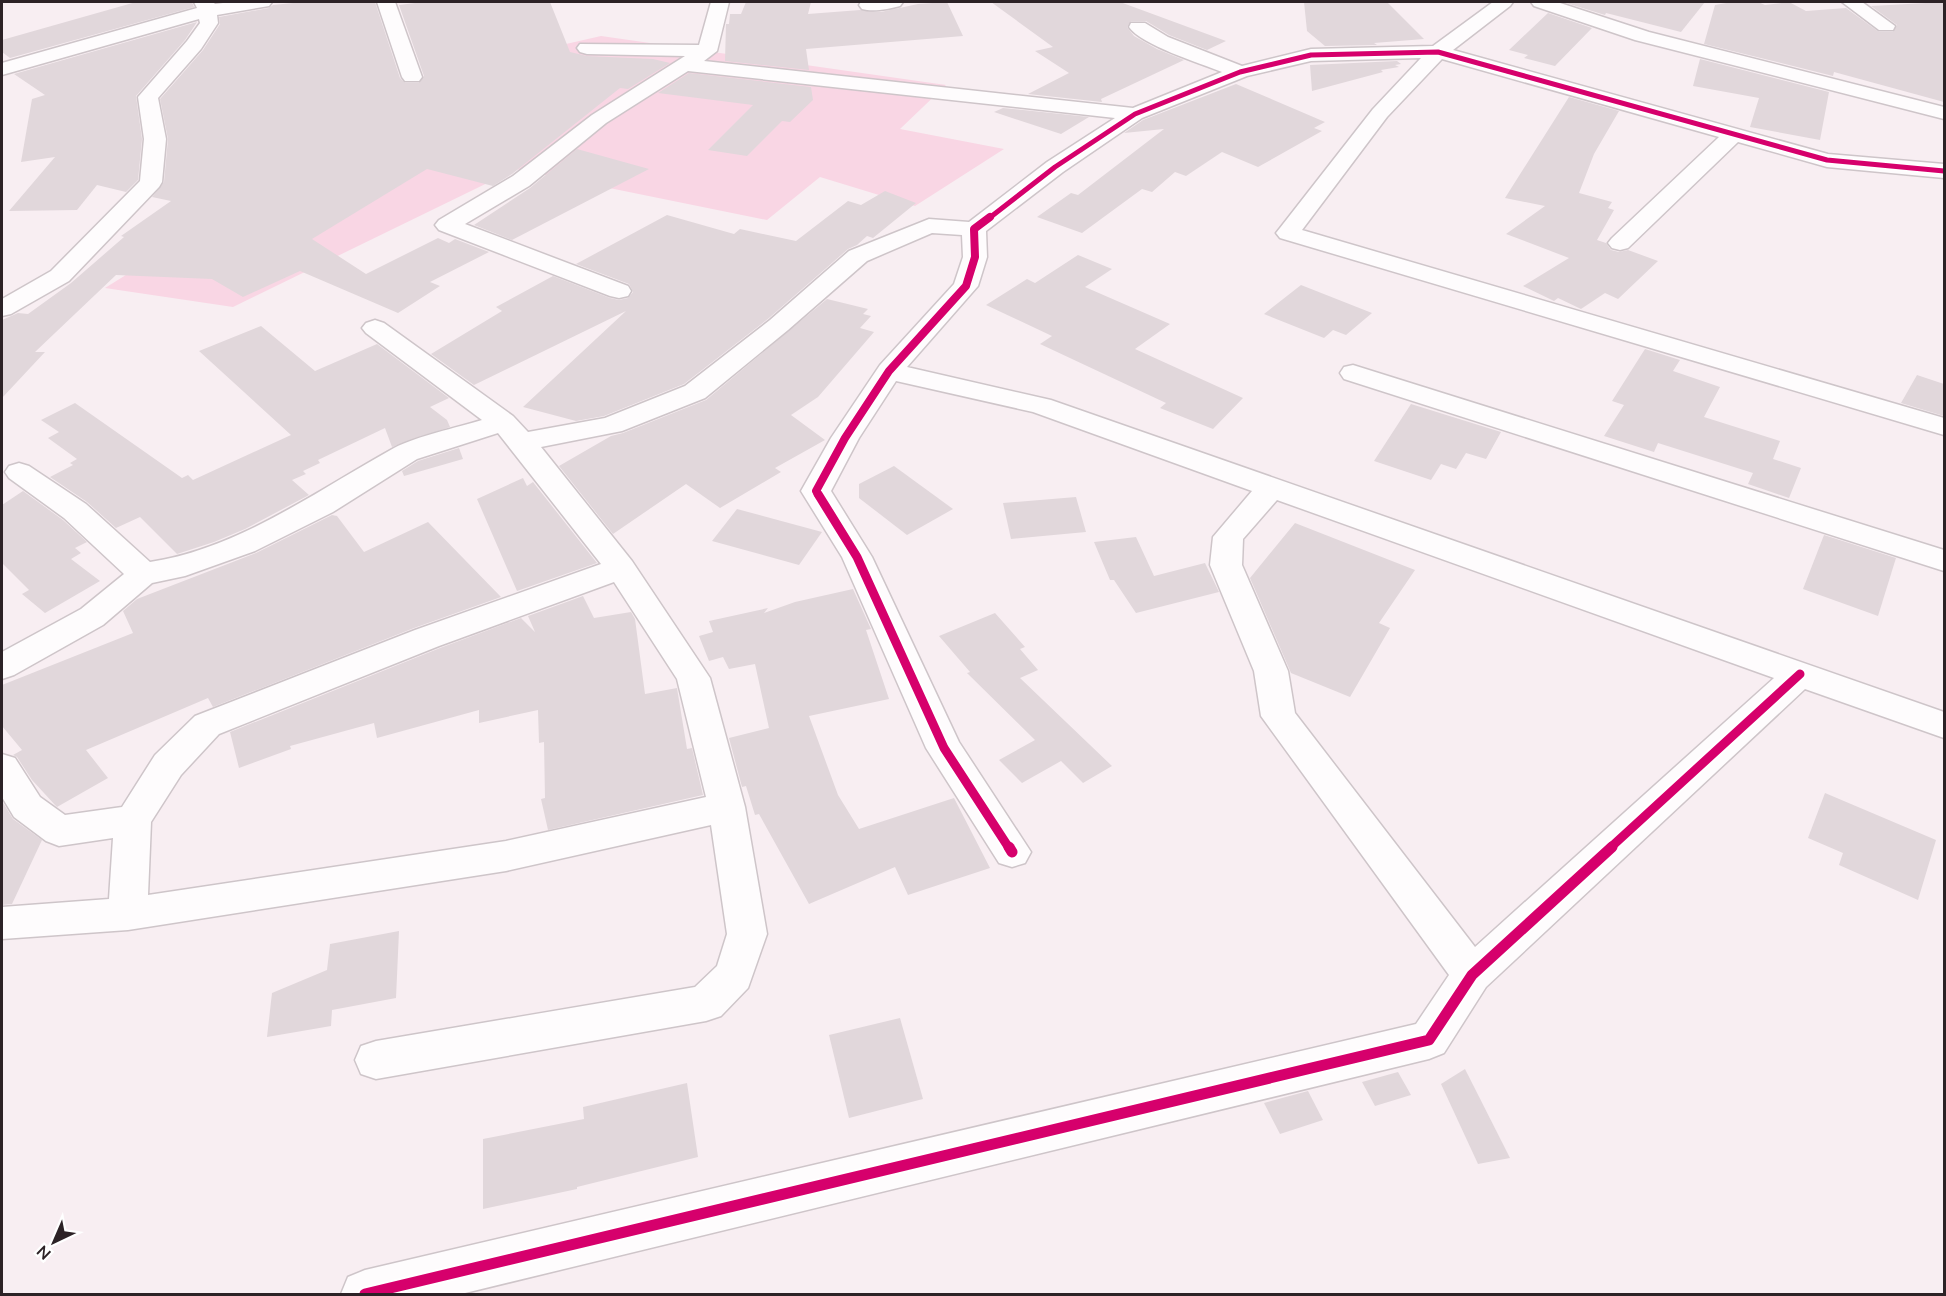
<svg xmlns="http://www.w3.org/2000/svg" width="1946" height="1296" font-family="Mulish,sans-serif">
  <rect width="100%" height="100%" fill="#f8eef2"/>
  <path fill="#f9d6e4" d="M 601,36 L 946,85 L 900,129 L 1004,149 L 915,206 L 820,177 L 767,220 L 516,169 L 233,307 L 105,288 L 457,69 Z"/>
  <g fill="#e1d7db">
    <path d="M 136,2 L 192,2 L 194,7 L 10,58 L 2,52 L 2,40 Z"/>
    <path d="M 303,2 L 375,2 L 400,78 L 405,83 L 419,83 L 424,76 L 399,5 L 423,2 L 550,2 L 570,52 L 587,56 L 653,59 L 670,63 L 628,89 L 620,88 L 512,174 L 493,186 L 427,169 L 312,239 L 366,274 L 438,238 L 449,243 L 455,239 L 489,252 L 430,282 L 440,286 L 398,313 L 300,271 L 243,297 L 212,279 L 116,275 L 35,352 L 45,352 L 2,398 L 2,320 L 18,313 L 28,314 L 71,283 L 124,237 L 121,236 L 171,201 L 152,197 L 164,182 L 168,139 L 160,99 L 203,50 L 220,24 L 219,17 L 269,8 L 273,5 Z"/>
    <path d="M 746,2 L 811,2 L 808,14 L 860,10 L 881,12 L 918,4 L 947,2 L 963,36 L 806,49 L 809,70 L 725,61 L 726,24 L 729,24 L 730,14 L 741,14 Z"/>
    <path d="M 991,2 L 1120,2 L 1226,41 L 1207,50 L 1169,35 L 1146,21 L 1131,21 L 1127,27 L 1134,36 L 1157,49 L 1184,60 L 1101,99 L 1102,102 L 1028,94 L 1069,73 L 1035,51 L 1053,47 Z"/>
    <path d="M 1304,2 L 1387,2 L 1424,39 L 1374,43 L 1377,45 L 1325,46 L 1307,31 Z"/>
    <path d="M 1563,2 L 1705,2 L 1681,32 L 1606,13 L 1605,15 Z"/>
    <path d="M 1732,2 L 1758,2 L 1765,5 L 1789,2 L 1806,11 L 1846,8 L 1879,32 L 1893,32 L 1897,25 L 1871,6 L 1944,2 L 1944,102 L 1834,72 L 1833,76 L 1704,44 L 1715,5 Z"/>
    <path d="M 1548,13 L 1592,28 L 1555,66 L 1524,58 L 1528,55 L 1509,50 Z"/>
    <path d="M 197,22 L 185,40 L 136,96 L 142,139 L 138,180 L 126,192 L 97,185 L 77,210 L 9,211 L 55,157 L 21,162 L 32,99 L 45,95 L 14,74 Z"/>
    <path d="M 1700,59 L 1829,92 L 1820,140 L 1750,127 L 1759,98 L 1693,86 Z"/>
    <path d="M 1397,61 L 1401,64 L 1395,65 L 1399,67 L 1381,70 L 1383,72 L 1312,91 L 1310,65 Z"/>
    <path d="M 689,73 L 811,87 L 813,100 L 790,122 L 782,121 L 747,156 L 708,150 L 753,105 L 658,93 Z"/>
    <path d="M 1236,84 L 1325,122 L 1314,128 L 1322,131 L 1258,167 L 1222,152 L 1186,176 L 1175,172 L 1152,192 L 1142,189 L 1082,233 L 1037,217 L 1071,193 L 1078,195 L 1164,129 L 1124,133 L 1143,120 Z"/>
    <path d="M 1569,97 L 1619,111 L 1594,154 L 1579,193 L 1612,202 L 1608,208 L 1614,210 L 1597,240 L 1606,243 L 1611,250 L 1619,252 L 1628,250 L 1658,261 L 1618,299 L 1605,293 L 1581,309 L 1558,298 L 1554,301 L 1523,286 L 1569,258 L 1506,234 L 1545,206 L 1505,198 Z"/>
    <path d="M 1003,108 L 1089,117 L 1061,134 L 994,112 Z"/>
    <path d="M 577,149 L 649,169 L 512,240 L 474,225 L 530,188 Z"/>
    <path d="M 885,191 L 916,203 L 873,238 L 867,236 L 857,245 L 848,249 L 769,318 L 684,384 L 604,416 L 576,421 L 523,407 L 626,311 L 474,385 L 431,354 L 502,311 L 496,307 L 553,276 L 610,298 L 619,300 L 628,298 L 633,292 L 629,284 L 576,264 L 667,215 L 734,234 L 740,229 L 796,241 L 848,201 L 861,205 Z"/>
    <path d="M 1078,255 L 1112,269 L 1085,287 L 1170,324 L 1135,349 L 1243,398 L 1213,429 L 1160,408 L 1166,403 L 1040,344 L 1052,336 L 986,305 L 1027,279 L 1035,283 Z"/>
    <path d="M 1301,285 L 1372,313 L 1346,335 L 1333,330 L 1324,338 L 1264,314 Z"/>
    <path d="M 827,299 L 868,309 L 863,314 L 871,316 L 860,328 L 874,332 L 818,397 L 791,415 L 825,440 L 775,468 L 781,472 L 720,508 L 686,484 L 613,534 L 559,466 L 611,436 L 623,433 L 706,400 Z"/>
    <path d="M 261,326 L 315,371 L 377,344 L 449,398 L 430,407 L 447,420 L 450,427 L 392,447 L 385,428 L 318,460 L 320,463 L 303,471 L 306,474 L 292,480 L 309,495 L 245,529 L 214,542 L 177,554 L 140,517 L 116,528 L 87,502 L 50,477 L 73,465 L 70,463 L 77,459 L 48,438 L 59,432 L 41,420 L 75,403 L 182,478 L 188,475 L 193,480 L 291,435 L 199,351 Z"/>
    <path d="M 1645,349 L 1680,360 L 1673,371 L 1720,387 L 1704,417 L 1780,441 L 1773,459 L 1801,468 L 1789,498 L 1748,484 L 1753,473 L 1658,443 L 1654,452 L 1604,436 L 1624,405 L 1612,401 Z"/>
    <path d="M 1917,375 L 1944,384 L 1944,416 L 1901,403 Z"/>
    <path d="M 1411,404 L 1501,432 L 1486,459 L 1466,453 L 1456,469 L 1441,464 L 1431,480 L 1374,461 Z"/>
    <path d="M 459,448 L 463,459 L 404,476 L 402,471 L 418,461 Z"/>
    <path d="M 894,466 L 953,509 L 907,535 L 859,498 L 859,484 Z"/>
    <path d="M 523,478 L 527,486 L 533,482 L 597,563 L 517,591 L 477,499 Z"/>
    <path d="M 23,491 L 63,520 L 87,542 L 75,548 L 81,553 L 71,559 L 100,581 L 45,613 L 22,594 L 29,590 L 2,563 L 2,505 Z"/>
    <path d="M 1076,497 L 1086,532 L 1011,539 L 1003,503 Z"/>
    <path d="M 737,509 L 822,532 L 799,565 L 712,541 Z"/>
    <path d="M 332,515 L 337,516 L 364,552 L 428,522 L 501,597 L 414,628 L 213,707 L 208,698 L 86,750 L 108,778 L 57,807 L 55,805 L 32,780 L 17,757 L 13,755 L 22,750 L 2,726 L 2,685 L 133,633 L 123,611 L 137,599 L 256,553 Z"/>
    <path d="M 1295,523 L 1415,570 L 1379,623 L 1390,628 L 1350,697 L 1291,673 L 1250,578 Z"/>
    <path d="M 1824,535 L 1896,558 L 1878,616 L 1803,589 Z"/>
    <path d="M 1136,537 L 1154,576 L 1205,563 L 1219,592 L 1136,613 L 1114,580 L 1110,580 L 1094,542 Z"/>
    <path d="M 853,589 L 871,629 L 866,630 L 889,699 L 809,716 L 838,795 L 859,829 L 954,798 L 990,868 L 908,895 L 895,867 L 809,904 L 759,814 L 755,815 L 746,786 L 742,787 L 729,738 L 769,728 L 755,664 L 729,669 L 723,657 L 709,661 L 699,636 L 713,632 L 709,621 L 768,608 L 764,613 L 795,602 Z"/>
    <path d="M 583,596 L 594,618 L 631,612 L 635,619 L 645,694 L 677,688 L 687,749 L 692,748 L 703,795 L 548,830 L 541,799 L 545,798 L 544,742 L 539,743 L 538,710 L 479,723 L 479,710 L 377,738 L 374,723 L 290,746 L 291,749 L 239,768 L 230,732 L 440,648 L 521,618 L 535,632 L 528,616 Z"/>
    <path d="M 995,613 L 1025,647 L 1020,649 L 1038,670 L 1020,678 L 1112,766 L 1083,783 L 1061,761 L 1022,783 L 999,760 L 1035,740 L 967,673 L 970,672 L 939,636 Z"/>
    <path d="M 1825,793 L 1936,840 L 1918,900 L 1839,865 L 1843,853 L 1808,838 Z"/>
    <path d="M 2,801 L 13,819 L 42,840 L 12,904 L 2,905 Z"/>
    <path d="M 399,931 L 396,998 L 332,1010 L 331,1026 L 267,1037 L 272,993 L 327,970 L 330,944 Z"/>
    <path d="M 900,1018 L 923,1099 L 849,1118 L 829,1035 Z"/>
    <path d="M 1465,1069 L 1510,1158 L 1478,1164 L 1441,1084 Z"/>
    <path d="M 1398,1072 L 1411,1095 L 1375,1106 L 1362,1082 Z"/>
    <path d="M 687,1083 L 698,1157 L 577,1187 L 577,1189 L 483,1209 L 483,1139 L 584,1119 L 583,1107 Z"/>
    <path d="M 1308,1091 L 1323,1120 L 1280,1134 L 1264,1103 Z"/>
  </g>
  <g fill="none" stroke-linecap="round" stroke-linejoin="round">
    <defs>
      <g id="minor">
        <path d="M 194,2 L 213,2 L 215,4 L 231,2 L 272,2 L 269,6 L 263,7 L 217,15 L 218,23 L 201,49 L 158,98 L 166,139 L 162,182 L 159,187 L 69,281 L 11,314 L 2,316 L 2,299 L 51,271 L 140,181 L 144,139 L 138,97 L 187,41 L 200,23 L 199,19 L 2,75 L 2,63 L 197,8 Z"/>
        <path d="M 377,2 L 395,2 L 422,77 L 419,81 L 405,81 L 402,77 Z"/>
        <path d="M 711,2 L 729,2 L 717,51 L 704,61 L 1133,108 L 1222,72 C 1200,63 1141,45 1129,27 L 1131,23 L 1145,23 L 1168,37 L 1242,66 L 1311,49 L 1433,46 L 1493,2 L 1513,2 L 1510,6 L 1453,50 L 1828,154 L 1944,164 L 1944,178 L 1827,167 L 1738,142 L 1628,248 L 1620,250 L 1612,248 L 1608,243 L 1612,238 L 1719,137 L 1442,59 L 1387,117 L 1302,230 L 1944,418 L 1944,435 L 1280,238 L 1276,233 L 1280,228 L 1373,109 L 1421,58 L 1311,61 L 1247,76 L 1142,118 L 1063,172 L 986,231 L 987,257 L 978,286 L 907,367 L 1051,400 L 1944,712 L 1944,738 L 1805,689 L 1486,987 L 1444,1053 L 1429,1059 L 461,1294 L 341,1294 L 348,1277 L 365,1270 L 1416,1024 L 1449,975 L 1261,716 L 1254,671 L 1210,565 L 1213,537 L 1252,491 L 1033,412 L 896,381 L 859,438 L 831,491 L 872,557 L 959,742 L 1031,852 L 1025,863 L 1012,867 L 999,863 L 926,748 L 842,557 L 801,491 L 831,438 L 880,365 L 954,284 L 963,257 L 962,235 L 932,233 L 867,261 L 788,330 L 705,398 L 622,431 L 541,447 L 632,561 L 710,678 L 745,807 L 767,934 L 748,988 L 721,1016 L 706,1021 L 376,1079 L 361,1074 L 355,1060 L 361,1046 L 376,1041 L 695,987 L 717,966 L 727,934 L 711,825 L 506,871 L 128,930 L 2,939 L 2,907 L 109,899 L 113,838 L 59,846 L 46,841 L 14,817 L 2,797 L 2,754 L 15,758 L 40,797 L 65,815 L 122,807 L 155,755 L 195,716 L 415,630 L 601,564 L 498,433 L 417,459 L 333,512 L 255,551 L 185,576 L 152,583 L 103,625 L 14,675 L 2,679 L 2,652 L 81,609 L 124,574 L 64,518 L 9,478 L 5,472 L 9,466 L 19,463 L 29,466 L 86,504 L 150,562 C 240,548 316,491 394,448 C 417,436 456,428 482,420 L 366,333 L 362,328 L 366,323 L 375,320 L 384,323 L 513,416 L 528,432 L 605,418 L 685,386 L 770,320 L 849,251 L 929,219 L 969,222 L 1047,162 L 1115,118 L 688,71 L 606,123 L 529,186 L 465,224 L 628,286 L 631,291 L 628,296 L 619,298 L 610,296 L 439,230 L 435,225 L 439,220 L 513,176 L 592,115 L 685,56 L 587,54 L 580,52 L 577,48 L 580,44 L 699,45 ZM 1277,500 L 1774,678 L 1475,947 L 1295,713 L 1288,671 L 1242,565 L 1243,539 ZM 614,582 L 677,679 L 706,797 L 506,841 L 148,895 L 151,822 L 181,775 L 219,734 L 439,646 Z"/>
        <path d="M 861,2 L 903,2 L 900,6 C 889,9 873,12 862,9 L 859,5 Z"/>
        <path d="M 1531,2 L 1557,2 L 1649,32 L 1944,107 L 1944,119 L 1635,40 L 1534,6 Z"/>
        <path d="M 1842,2 L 1862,2 L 1895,26 L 1893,30 L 1879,30 Z"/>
        <path d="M 1353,365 L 1944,550 L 1944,571 L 1344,379 L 1340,373 L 1344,367 Z"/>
      </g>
    </defs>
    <use href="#minor" stroke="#cec5c9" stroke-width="3"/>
    <use href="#minor" fill="#fefcfd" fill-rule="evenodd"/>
    <defs>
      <path id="cycleway-far3" d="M 988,219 L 1055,167 L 1135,114 L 1240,72 L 1311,55 L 1438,52 L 1827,160 L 1944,171"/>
      <path id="cycleway-far2" d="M 819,496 L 816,491 L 845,438 L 889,371 L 966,286 L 975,257 L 974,229 L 990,217"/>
      <g id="cycleway-far1">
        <path d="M 818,494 L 857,557 L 944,748 L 1009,848"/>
        <path d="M 1610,848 L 1800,674"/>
      </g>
      <g id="cycleway">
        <path d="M 1009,847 L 1012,852"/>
        <path d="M 365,1294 L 1429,1040 L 1472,975 L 1612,847"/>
      </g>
    </defs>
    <use href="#cycleway-far3" stroke="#fff" stroke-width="8"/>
    <use href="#cycleway-far2" stroke="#fff" stroke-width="10"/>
    <use href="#cycleway-far1" stroke="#fff" stroke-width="13"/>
    <use href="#cycleway" stroke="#fff" stroke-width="15"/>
    <use href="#cycleway-far3" stroke="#d6006c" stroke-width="5"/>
    <use href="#cycleway-far2" stroke="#d6006c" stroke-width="8"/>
    <use href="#cycleway-far1" stroke="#d6006c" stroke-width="9"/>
    <use href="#cycleway" stroke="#d6006c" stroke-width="11"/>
  </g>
  <rect width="1946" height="1296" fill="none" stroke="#2c2226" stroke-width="6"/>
  <g transform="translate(54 1242) rotate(224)" stroke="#ffffff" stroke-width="4.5" paint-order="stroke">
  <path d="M0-4.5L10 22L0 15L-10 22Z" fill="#2c2226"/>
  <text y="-9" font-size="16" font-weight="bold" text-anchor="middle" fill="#2c2226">N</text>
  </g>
</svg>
